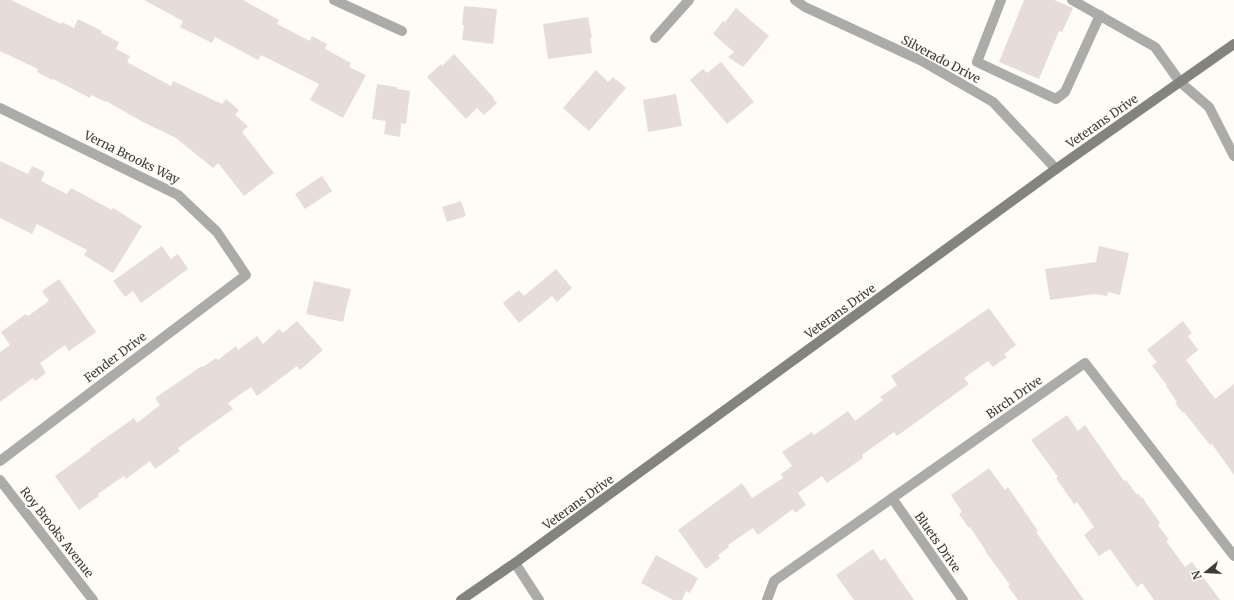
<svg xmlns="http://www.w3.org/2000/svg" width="1234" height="600" font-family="Merriweather,serif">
  <rect width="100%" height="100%" fill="#fffbf5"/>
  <g fill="#e6ddd9">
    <path d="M 0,0 L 11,0 L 61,24 L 62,22 L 74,28 L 78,19 L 102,31 L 101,33 L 119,42 L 116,49 L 130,56 L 127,62 L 171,86 L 173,81 L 222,104 L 226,99 L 239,110 L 235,115 L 248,126 L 242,132 L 274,173 L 244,196 L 218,163 L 213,168 L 176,138 L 143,122 L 106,101 L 106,102 L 91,95 L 90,98 L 53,79 L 52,80 L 37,72 L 38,69 L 0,51 Z"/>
    <path d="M 144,0 L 243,0 L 279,20 L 277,24 L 310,41 L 312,36 L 327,44 L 325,49 L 351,63 L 349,67 L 366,75 L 343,118 L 310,100 L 319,84 L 261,55 L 258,60 L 215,37 L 212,43 L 180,27 L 183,21 Z"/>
    <path d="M 1024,0 L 1054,0 L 1073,8 L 1062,32 L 1059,31 L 1039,79 L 999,62 Z"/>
    <path d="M 464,6 L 497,9 L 493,44 L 462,40 L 464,25 L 462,25 Z"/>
    <path d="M 736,8 L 769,36 L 743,67 L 728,57 L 734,52 L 713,34 L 723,21 L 725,22 Z"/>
    <path d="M 588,17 L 592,38 L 590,38 L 592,53 L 548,59 L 543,24 Z"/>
    <path d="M 454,54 L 494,98 L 493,99 L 497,103 L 484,115 L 477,108 L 466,119 L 427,77 L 441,64 L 442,66 Z"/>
    <path d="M 721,62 L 754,102 L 727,124 L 690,80 L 703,69 L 707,73 Z"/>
    <path d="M 596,70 L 608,82 L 613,77 L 626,88 L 589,131 L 563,108 Z"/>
    <path d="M 377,84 L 397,87 L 397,89 L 410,91 L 406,124 L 401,123 L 400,137 L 384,134 L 386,121 L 372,119 Z"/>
    <path d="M 676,94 L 682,126 L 648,132 L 643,100 Z"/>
    <path d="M 0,161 L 28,174 L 32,166 L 45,172 L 41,181 L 67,194 L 71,188 L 112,210 L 113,208 L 142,226 L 113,273 L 84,255 L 87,250 L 37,224 L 32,234 L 0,218 Z"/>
    <path d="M 322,176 L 332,191 L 305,209 L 295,194 Z"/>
    <path d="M 461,201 L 466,216 L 447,222 L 442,207 Z"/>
    <path d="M 162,246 L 171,259 L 178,254 L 188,269 L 141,303 L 133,291 L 125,297 L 113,281 Z"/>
    <path d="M 1099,246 L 1129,253 L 1120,295 L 1108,292 L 1107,296 L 1095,294 L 1050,300 L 1045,269 L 1096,262 Z"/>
    <path d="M 556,269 L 572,288 L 557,302 L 552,296 L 519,323 L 503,303 L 519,290 L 524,296 Z"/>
    <path d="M 59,279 L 96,332 L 69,351 L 65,345 L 40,363 L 46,373 L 35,381 L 33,378 L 0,402 L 0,352 L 10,345 L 1,332 L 26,314 L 28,316 L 49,301 L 42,291 Z"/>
    <path d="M 314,281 L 351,289 L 343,322 L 306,314 Z"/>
    <path d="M 989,308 L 1016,345 L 1004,354 L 1007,357 L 993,367 L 988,361 L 964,378 L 969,384 L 897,436 L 894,432 L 862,455 L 863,458 L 827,483 L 822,476 L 798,493 L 806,505 L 795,513 L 793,509 L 758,535 L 753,528 L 728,545 L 729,547 L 718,555 L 720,558 L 706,569 L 678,530 L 742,483 L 752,498 L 783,478 L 781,474 L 792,466 L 782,452 L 812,432 L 814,435 L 848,411 L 855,421 L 883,400 L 880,397 L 897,385 L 891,376 Z"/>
    <path d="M 297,321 L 323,350 L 300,370 L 297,366 L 257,396 L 251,387 L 228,403 L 233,409 L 178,448 L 180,451 L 155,469 L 150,461 L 126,479 L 124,476 L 98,494 L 99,496 L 79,510 L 55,476 L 91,450 L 90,449 L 134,418 L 137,423 L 160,405 L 155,398 L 202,366 L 203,367 L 216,358 L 218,360 L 236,346 L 238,350 L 257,336 L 263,344 L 279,329 L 283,333 Z"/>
    <path d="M 1183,321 L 1192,333 L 1188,336 L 1198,350 L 1186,360 L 1215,399 L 1234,384 L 1234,475 L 1212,444 L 1210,445 L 1184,412 L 1183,413 L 1175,403 L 1177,402 L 1166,386 L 1167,385 L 1152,366 L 1157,362 L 1147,350 Z"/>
    <path d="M 1067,415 L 1078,431 L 1085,425 L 1124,481 L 1126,480 L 1137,495 L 1138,493 L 1141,498 L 1142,497 L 1160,523 L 1158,525 L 1169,540 L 1166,541 L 1185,567 L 1192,562 L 1220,600 L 1154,600 L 1142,583 L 1137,587 L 1110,549 L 1099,556 L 1084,535 L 1094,527 L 1077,502 L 1074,504 L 1056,478 L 1058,477 L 1031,440 Z"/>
    <path d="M 989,468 L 1005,490 L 1008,487 L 1038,531 L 1036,532 L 1084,600 L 1018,600 L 1008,586 L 1010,585 L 985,551 L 986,551 L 970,527 L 969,528 L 959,514 L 962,512 L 951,495 Z"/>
    <path d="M 873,549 L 881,561 L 885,558 L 914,600 L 854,600 L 836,575 Z"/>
    <path d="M 656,555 L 698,578 L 690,593 L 686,591 L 682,600 L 673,600 L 641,583 Z"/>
  </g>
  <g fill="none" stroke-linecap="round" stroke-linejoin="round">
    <g stroke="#ababa8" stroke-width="10">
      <path d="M 1001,0 L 977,62 L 1056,99 L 1065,92 L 1100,15"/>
      <path d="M 1072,0 L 1155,47 L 1180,82"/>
    </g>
    <g stroke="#ababa8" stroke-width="10">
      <path d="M 334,0 L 402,31"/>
      <path d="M 795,0 L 805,7 L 922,61 L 993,102 L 1056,169"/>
      <path d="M 655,38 L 689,0"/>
      <path d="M 1180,82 L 1209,107 L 1234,156"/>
      <path d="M 0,108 L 178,195 L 217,232 L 246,275 L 0,461"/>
      <path d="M 0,480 L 93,600"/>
      <path d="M 892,498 L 963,600"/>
      <path d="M 515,563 L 539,600"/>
      <path d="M 767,600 L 774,581 L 1085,363 L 1234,556"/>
    </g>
    <path stroke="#84847f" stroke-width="10" d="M 461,600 L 515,563 L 1056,169 L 1234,44"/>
  </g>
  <g text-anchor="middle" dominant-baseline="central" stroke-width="4" stroke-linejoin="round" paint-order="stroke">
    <g font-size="12" fill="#3d3b38" stroke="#fffbf5">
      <text transform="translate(941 59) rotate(28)">Silverado Drive</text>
      <text transform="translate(1102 121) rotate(-35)">Veterans Drive</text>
      <text transform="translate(132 157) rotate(26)">Verna Brooks Way</text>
      <text transform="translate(840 311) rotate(-36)">Veterans Drive</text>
      <text transform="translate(115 357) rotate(-37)">Fender Drive</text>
      <text transform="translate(1014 397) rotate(-35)">Birch Drive</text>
      <text transform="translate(578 502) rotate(-36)">Veterans Drive</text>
      <text transform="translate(57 532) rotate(52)">Roy Brooks Avenue</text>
      <text transform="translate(938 542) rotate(55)">Bluets Drive</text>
    </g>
  </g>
  <g transform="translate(1206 572) rotate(252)" stroke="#fffbf5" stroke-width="3" paint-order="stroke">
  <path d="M0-3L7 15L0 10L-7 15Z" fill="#3d3b38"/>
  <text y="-6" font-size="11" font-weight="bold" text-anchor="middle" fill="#3d3b38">N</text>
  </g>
</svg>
